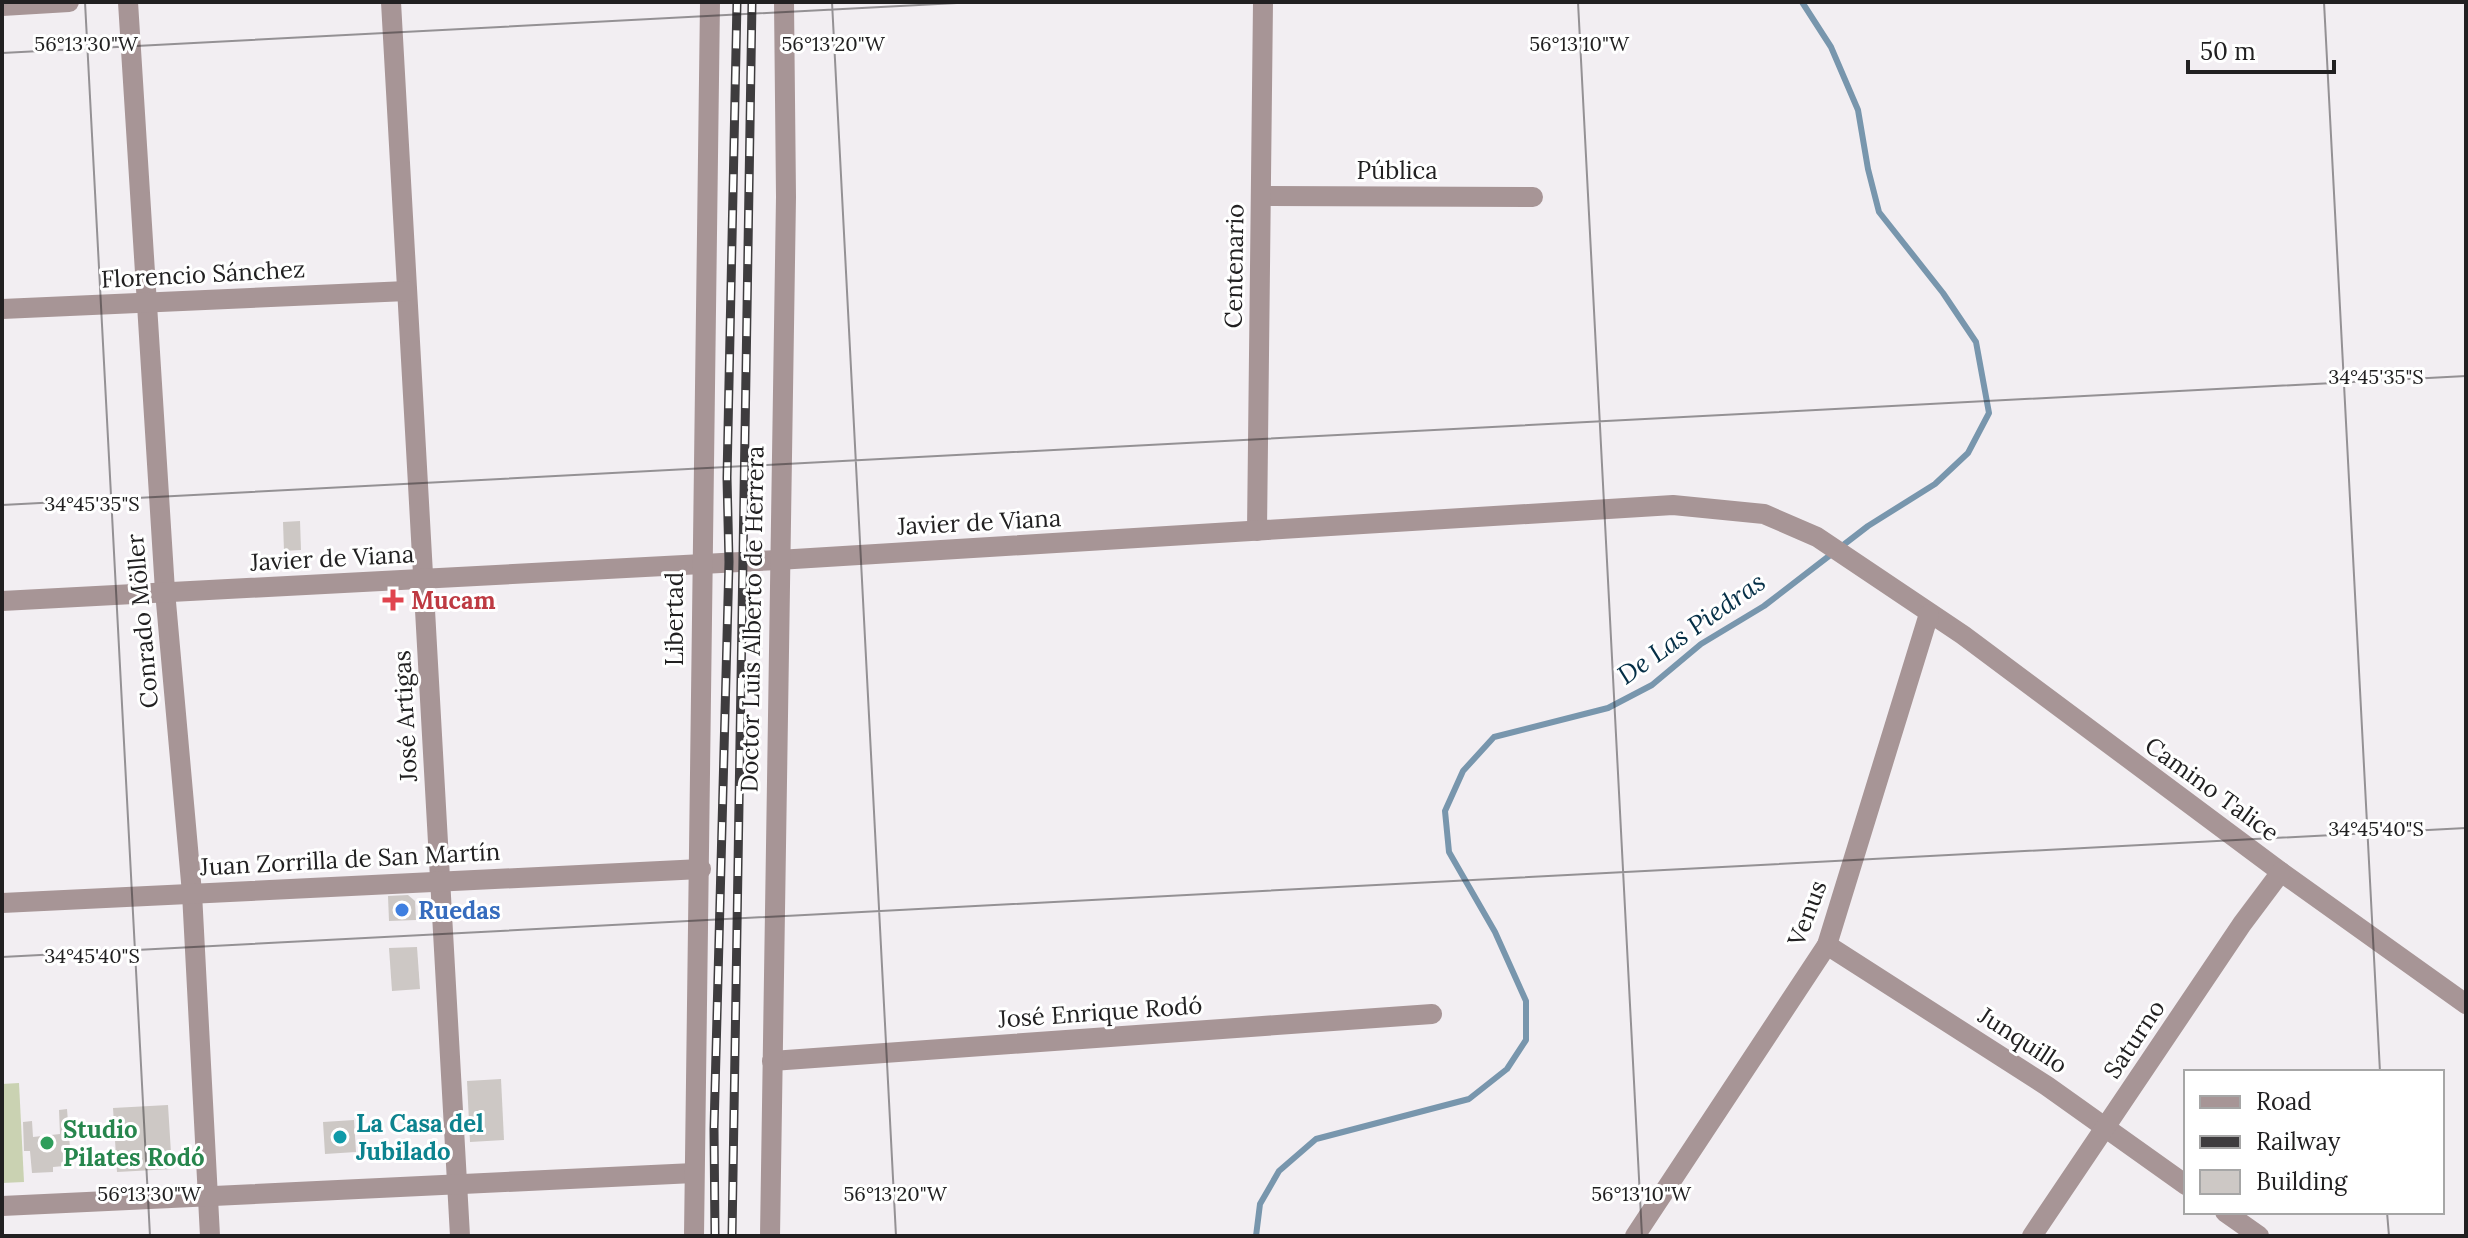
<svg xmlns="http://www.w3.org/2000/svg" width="2468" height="1238" font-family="Lora,serif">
  <rect width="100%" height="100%" fill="#f2eef2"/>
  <path fill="#cad2b2" d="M 19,1083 L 24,1182 L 2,1183 L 2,1084 Z"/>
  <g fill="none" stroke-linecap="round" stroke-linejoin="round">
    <path stroke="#7896ad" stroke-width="6" d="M 1256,1236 L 1260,1204 L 1279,1171 L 1316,1139 L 1469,1099 L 1507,1069 L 1526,1040 L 1526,1001 L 1495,932 L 1449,852 L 1445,811 L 1463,771 L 1494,737 L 1608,708 L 1652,685 L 1701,644 L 1764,606 L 1868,526 L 1935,484 L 1968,453 L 1989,413 L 1976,342 L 1943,293 L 1879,212 L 1868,169 L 1858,110 L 1831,47 L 1802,2"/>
  </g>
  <g fill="#cdc8c5">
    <path d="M 300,521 L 301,550 L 284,551 L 283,522 Z"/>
    <path d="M 408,895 L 415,901 L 416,920 L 389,921 L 388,896 Z"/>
    <path d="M 417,947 L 420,989 L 392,991 L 389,948 Z"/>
    <path d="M 501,1079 L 504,1140 L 470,1142 L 467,1081 Z"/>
    <path d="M 168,1105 L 172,1169 L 117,1172 L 113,1108 Z"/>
    <path d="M 67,1109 L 70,1148 L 63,1148 L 64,1166 L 53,1167 L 53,1172 L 32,1173 L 30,1151 L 24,1151 L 23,1122 L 32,1121 L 33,1137 L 60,1134 L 59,1110 Z"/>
    <path d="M 354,1120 L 356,1152 L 325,1154 L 323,1122 Z"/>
  </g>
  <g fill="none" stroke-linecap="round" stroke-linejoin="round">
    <g stroke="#a79596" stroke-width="20">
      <path d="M 128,2 L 165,591 L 192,893 L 210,1236"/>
      <path d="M 391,2 L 460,1236"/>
      <path d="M 2,6 L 69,2"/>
      <path d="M 1261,196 L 1533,197"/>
      <path d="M 2,309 L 407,291"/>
      <path d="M 1257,531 L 1263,2"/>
      <path d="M 2,601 L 778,560 L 1673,505 L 1764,514 L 1817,537 L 1963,635 L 2281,872 L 2466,1004"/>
      <path d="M 2,903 L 701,869"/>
      <path d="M 1827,945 L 2047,1086 L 2186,1185"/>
      <path d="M 772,1061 L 1432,1014"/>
      <path d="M 2,1206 L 694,1173"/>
      <path d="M 2225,1212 L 2259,1236"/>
      <path d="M 694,1236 L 710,2"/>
      <path d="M 770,1236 L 786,197 L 784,2"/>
      <path d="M 1635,1236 L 1827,945 L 1929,614"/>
      <path d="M 2032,1236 L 2242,924 L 2281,872"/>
    </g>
    <defs>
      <g id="rail">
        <path d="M 715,1236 L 714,1129 L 729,562 L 727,478 L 737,2"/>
        <path d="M 732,1236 L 752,2"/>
      </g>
    </defs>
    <use href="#rail" stroke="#3e3c3e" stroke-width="9"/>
    <use href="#rail" stroke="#fff" stroke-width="6" stroke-dasharray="18" stroke-linecap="butt"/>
  </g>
  <path fill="none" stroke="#212021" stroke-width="2" stroke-opacity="0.45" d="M 85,2 L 150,1236M 832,2 L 896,1236M 1578,2 L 1642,1236M 2324,2 L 2380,1072M 2,53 L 976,2M 2,505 L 2466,376M 2,957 L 2466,828M 2387,1212 L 2389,1236"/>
  <path fill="#e0444e" stroke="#fff" stroke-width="3" d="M389 588h8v8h8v8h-8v8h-8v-8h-8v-8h8z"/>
  <circle fill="#3f7fe0" stroke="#fff" stroke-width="3" cx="402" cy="910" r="8"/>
  <circle fill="#0f9aa8" stroke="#fff" stroke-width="3" cx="340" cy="1137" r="8"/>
  <circle fill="#2e9e5b" stroke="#fff" stroke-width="3" cx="47" cy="1143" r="8"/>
  <g text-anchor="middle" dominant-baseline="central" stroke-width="6" stroke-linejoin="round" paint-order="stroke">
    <g font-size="24" fill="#212021" stroke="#fff">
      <text x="1397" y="170">Pública</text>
      <text transform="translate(1234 266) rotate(-89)">Centenario</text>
      <text transform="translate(203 274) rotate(-3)">Florencio Sánchez</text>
      <text transform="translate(979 522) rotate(-3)">Javier de Viana</text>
      <text transform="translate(332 558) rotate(-3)">Javier de Viana</text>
      <text transform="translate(674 619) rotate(-90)">Libertad</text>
      <text transform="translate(752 619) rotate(-89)">Doctor Luis Alberto de Herrera</text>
      <text transform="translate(142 621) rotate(-95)">Conrado Möller</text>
      <text transform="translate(405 716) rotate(-93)">José Artigas</text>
      <text transform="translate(2212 789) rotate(36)">Camino Talice</text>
      <text transform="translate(350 859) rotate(-3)">Juan Zorrilla de San Martín</text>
      <text transform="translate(1807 913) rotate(-69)">Venus</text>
      <text transform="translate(1100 1012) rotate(-4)">José Enrique Rodó</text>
      <text transform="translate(2134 1039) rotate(-56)">Saturno</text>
      <text transform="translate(2023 1040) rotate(33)">Junquillo</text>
    </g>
    <g font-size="24" font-weight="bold" fill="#be3a42" stroke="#fff" text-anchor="start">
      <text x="411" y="600">Mucam</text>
    </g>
    <g font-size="24" font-weight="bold" fill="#366cbe" stroke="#fff" text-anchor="start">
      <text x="418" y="910">Ruedas</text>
    </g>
    <g font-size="24" font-weight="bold" fill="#0d838f" stroke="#fff" text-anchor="start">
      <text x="356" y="1123">La Casa del<tspan x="356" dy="28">Jubilado</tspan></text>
    </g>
    <g font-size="24" font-weight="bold" fill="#27864d" stroke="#fff" text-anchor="start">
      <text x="63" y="1129">Studio<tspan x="63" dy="28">Pilates Rodó</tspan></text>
    </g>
    <g font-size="26" font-style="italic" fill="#042e46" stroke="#fff">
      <text transform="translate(1691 628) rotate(-35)">De Las Piedras</text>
    </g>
  </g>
  <g font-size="20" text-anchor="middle" fill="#212021" stroke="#fff" stroke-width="6" stroke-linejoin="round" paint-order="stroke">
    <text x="86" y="51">56°13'30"W</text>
    <text x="833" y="51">56°13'20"W</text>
    <text x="1579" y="51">56°13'10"W</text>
    <text x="2376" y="384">34°45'35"S</text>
    <text x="92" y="511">34°45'35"S</text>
    <text x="2376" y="836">34°45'40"S</text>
    <text x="92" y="963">34°45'40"S</text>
    <text x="149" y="1201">56°13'30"W</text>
    <text x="895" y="1201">56°13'20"W</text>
    <text x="1641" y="1201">56°13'10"W</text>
  </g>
  <rect width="2468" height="1238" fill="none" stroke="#212021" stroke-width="8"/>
  <rect x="2184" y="1070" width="260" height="144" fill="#ffffff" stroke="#a6a6a6" stroke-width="2"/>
  <rect x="2200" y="1096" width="40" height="12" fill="#a79596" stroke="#a6a6a6" stroke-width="2"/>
  <text x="2256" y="1110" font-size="24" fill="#212021">Road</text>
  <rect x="2200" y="1136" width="40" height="12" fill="#3e3c3e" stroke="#a6a6a6" stroke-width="2"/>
  <text x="2256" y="1150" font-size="24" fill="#212021">Railway</text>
  <rect x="2200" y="1170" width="40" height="24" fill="#cdc8c5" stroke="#a6a6a6" stroke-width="2"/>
  <text x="2256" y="1190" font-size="24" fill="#212021">Building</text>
  <path d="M2188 60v12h146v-12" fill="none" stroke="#212021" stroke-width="4"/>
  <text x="2200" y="60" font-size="24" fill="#212021" stroke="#ffffff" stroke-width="6" paint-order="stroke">50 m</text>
</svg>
